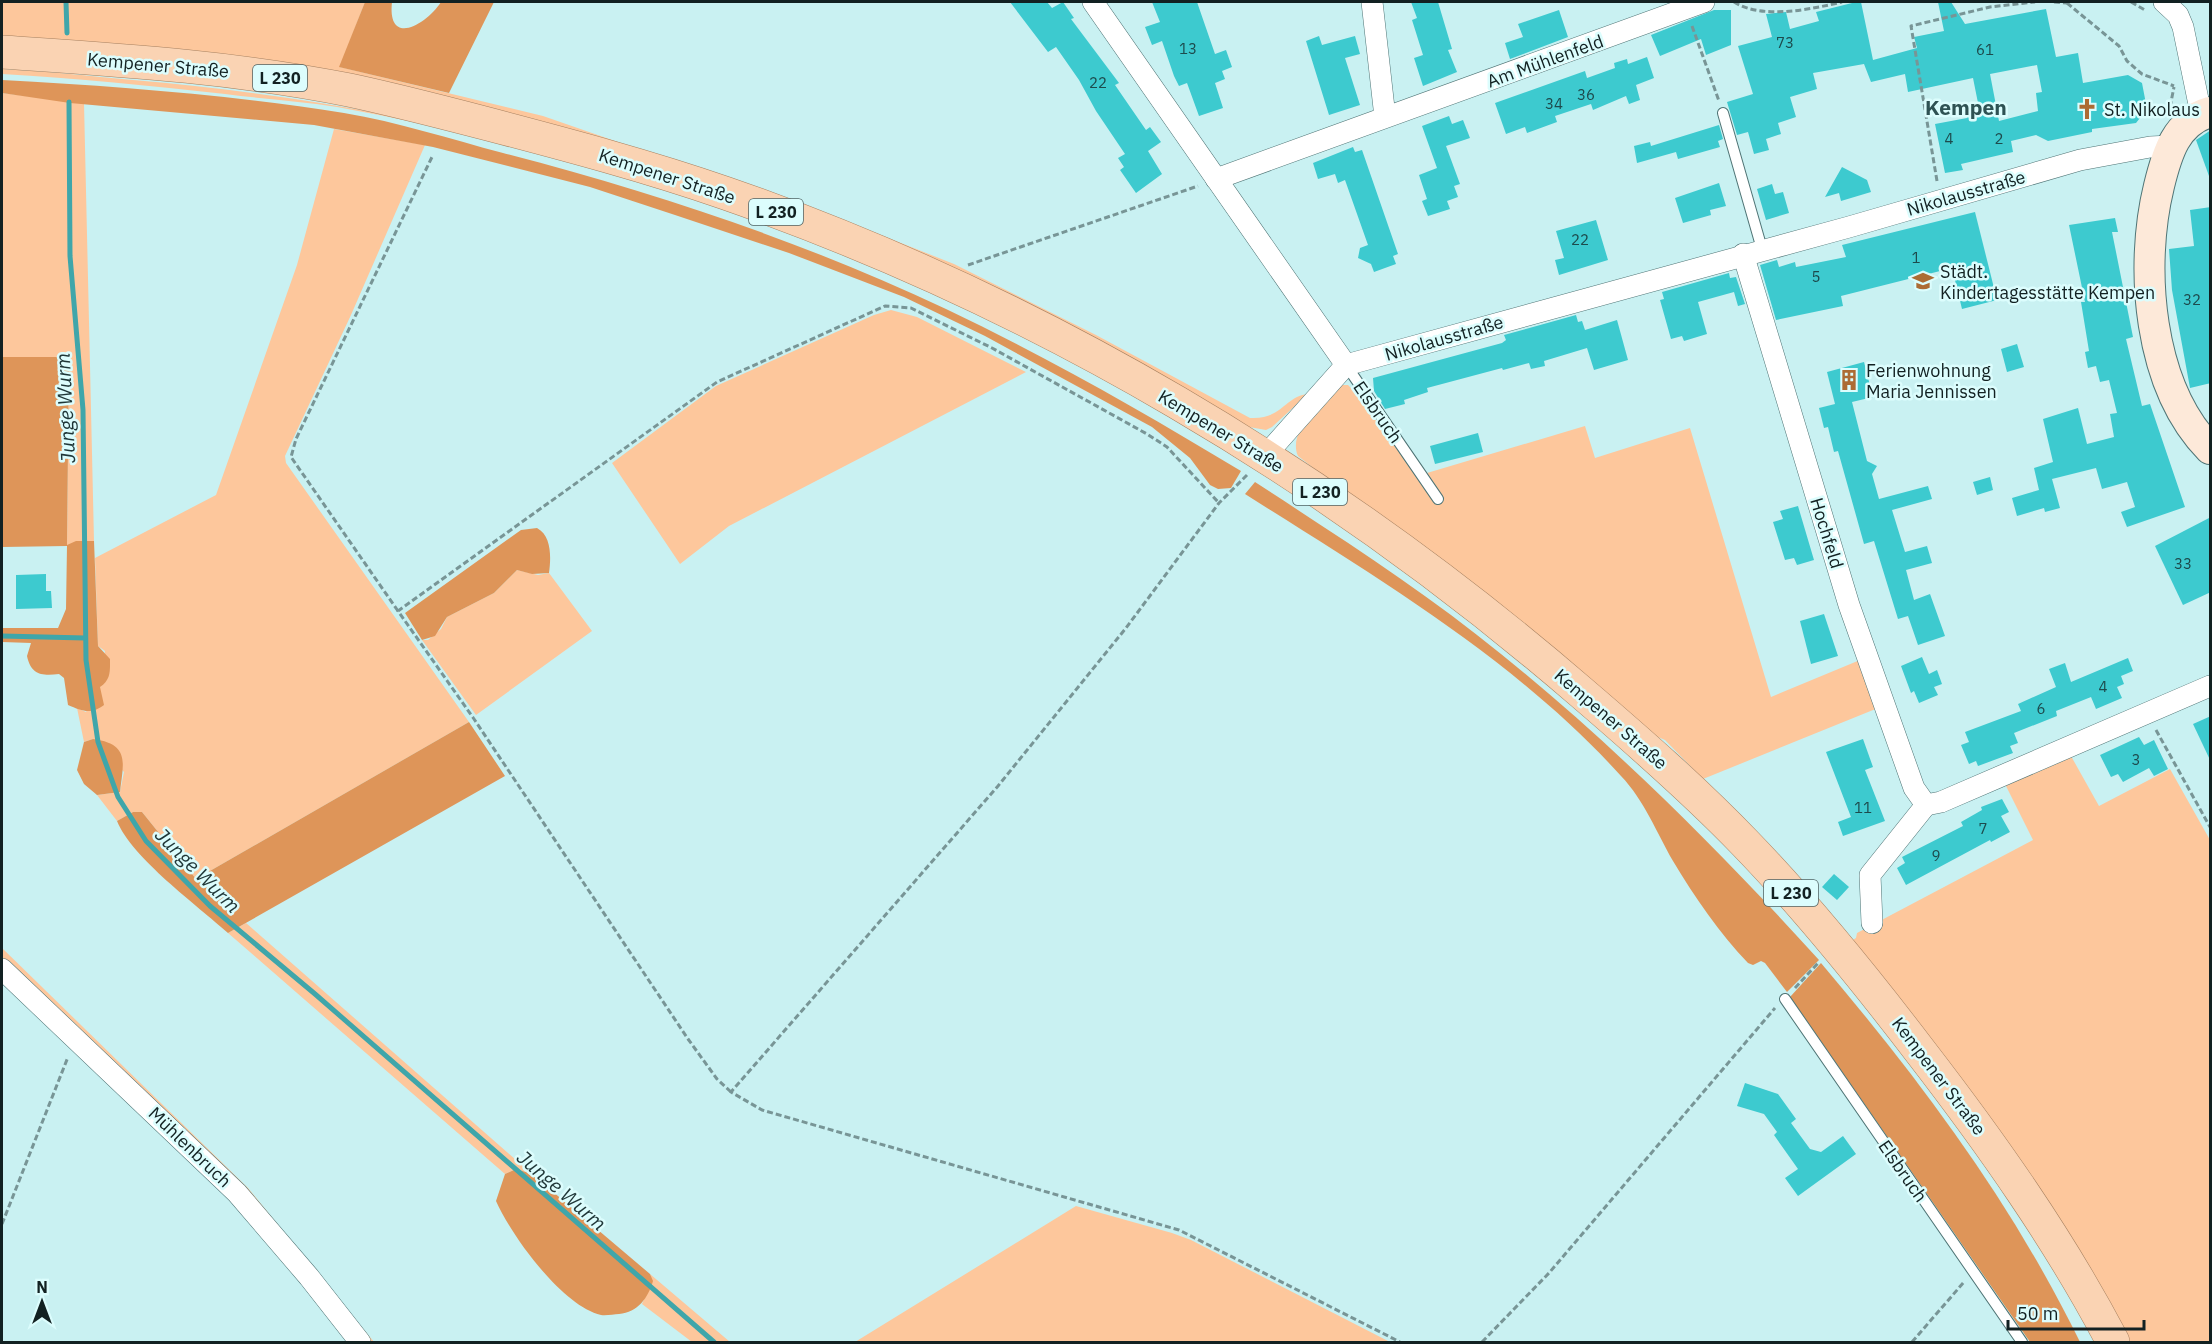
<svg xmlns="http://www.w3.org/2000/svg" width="2212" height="1344" font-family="'IBM Plex Sans',sans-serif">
  <rect width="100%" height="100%" fill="#c9f1f2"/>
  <g fill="#fdc79c">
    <path d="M 2,2 L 365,2 L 340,67 L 543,116 L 848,222 L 954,264 L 1096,335 L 1250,418 C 1282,420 1285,396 1308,394 L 1272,427 L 1266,430 L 1249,427 L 636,158 L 2,37 Z"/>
    <path d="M 2,69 C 45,71 90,76 133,80 C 426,105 694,177 961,298 C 1059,343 1152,400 1244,455 L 1243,460 C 1162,411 1080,361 995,321 C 787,221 565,148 337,107 C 300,101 262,99 225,94 C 151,86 76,78 2,74 Z"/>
    <path d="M 2,93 L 84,103 L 94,541 L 83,541 L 67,546 L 69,358 L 2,357 Z"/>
    <path d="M 334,129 L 425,145 L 351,315 L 285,456 L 286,463 L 469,722 L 196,879 L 142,812 L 133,812 L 117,821 L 97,795 L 120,792 L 124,772 L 93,739 L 84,742 L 77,708 L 86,712 L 100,687 L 105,651 L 98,646 L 95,558 L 216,495 L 297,265 Z"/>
    <path d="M 891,310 L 917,317 L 1026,372 L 729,526 L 680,564 L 612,463 L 716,386 L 874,315 Z"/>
    <path d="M 1342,385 L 1348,385 L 1354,391 L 1436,502 L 1444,499 L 1427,473 L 1585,426 L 1595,458 L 1690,428 L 1771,697 L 1860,660 L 1878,708 L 1703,779 L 1665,740 L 1653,735 L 1298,456 C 1287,432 1322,398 1342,385 Z"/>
    <path d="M 517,570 L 538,575 L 549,573 L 592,631 L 476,715 L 422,640 L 428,640 L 441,629 L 447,617 L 494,593 Z"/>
    <path d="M 2071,756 L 2099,806 L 2170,769 L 2210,840 L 2210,1342 L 2129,1342 L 2102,1295 L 1846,944 L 1856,938 L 1857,933 L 2033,840 L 2005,784 Z"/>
    <path d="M 246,923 L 532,1174 L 516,1169 L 505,1174 L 228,933 Z"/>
    <path d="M 2,948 L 248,1188 L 374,1342 L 366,1342 L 2,963 Z"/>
    <path d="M 1076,1206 L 1172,1233 L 1191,1240 L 1390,1342 L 855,1342 Z"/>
    <path d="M 650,1274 L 730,1342 L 692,1342 L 642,1304 L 652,1281 Z"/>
  </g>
  <g fill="#de9559">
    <path d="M 365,2 L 392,2 C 387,48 427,24 441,2 L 494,2 L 449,93 L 339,67 Z"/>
    <path d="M 2,80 C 115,86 231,95 344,113 C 398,122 450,139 503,153 C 654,192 804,242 946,309 C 1047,357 1145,413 1241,471 L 1231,488 L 1218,489 L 1210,485 L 1190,458 L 1152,427 L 985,336 L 904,297 L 789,253 L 675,215 L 590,187 L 433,147 L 314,125 L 70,103 L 2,93 Z"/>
    <path d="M 2,357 L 69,357 L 67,545 L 76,541 L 94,541 L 98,646 L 110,659 C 110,671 111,680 100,687 L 104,705 C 91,715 82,711 68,705 L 64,678 L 59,674 C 42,676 31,675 27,656 L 31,643 L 2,642 L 2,628 L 58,628 L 66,609 L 67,546 L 2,547 Z"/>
    <path d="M 1255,482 C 1339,537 1424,591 1501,654 C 1616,747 1720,851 1819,960 L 1787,992 L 1765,963 L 1761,961 L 1753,965 L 1748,963 C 1720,934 1694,896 1673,861 C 1657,833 1644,800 1621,776 C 1515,659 1377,578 1245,494 Z"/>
    <path d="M 537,528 C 552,536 551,558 549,573 L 532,574 L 517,570 L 494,593 L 447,617 L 435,636 L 422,640 L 405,613 L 521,530 Z"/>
    <path d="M 469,722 L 505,776 L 228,933 C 197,905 132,858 117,821 L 133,812 L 142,812 L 196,879 Z"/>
    <path d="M 93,739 C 131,744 123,764 120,792 L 97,795 L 84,784 L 77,770 L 84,742 Z"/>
    <path d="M 1821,963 C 1921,1081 2012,1203 2080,1342 L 2030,1342 L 1790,997 Z"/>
    <path d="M 516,1169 L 532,1174 L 650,1274 L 653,1281 C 648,1298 638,1312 619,1314 C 614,1314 606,1316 601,1315 C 562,1306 511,1235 496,1201 L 505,1174 Z"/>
  </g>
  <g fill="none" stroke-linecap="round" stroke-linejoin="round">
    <g stroke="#3fa6aa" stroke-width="5">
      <path d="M 66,2 L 67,33"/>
      <path d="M 69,102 L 70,256 L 83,410 L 86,660 L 98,742 L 118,797 L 146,841 L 210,906 L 315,994 L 714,1342"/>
      <path d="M 2,636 L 85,638"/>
    </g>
  </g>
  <g fill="#3dcacf" fill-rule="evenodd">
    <path d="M 1010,2 L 1047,2 L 1052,8 L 1063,2 L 1074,18 L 1071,19 L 1119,83 L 1115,85 L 1146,130 L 1150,127 L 1161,142 L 1148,151 L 1162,174 L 1136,193 L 1120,170 L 1124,167 L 1118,158 L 1125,154 L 1096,111 L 1079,80 L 1056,47 L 1048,52 Z"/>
    <path d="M 1152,2 L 1197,2 L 1215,54 L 1226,50 L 1232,67 L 1222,71 L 1225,79 L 1215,83 L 1223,108 L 1199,116 L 1187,83 L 1179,86 L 1174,76 L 1162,41 L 1152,45 L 1145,27 L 1160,22 Z"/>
    <path d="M 1411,2 L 1438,2 L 1452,49 L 1448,50 L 1457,72 L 1423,86 L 1414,58 L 1423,55 L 1412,20 L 1417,18 Z"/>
    <path d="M 1856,2 L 1861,2 L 1873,60 L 1917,48 L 1914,37 L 1944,31 L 1938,2 L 1951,2 L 1965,24 L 2046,9 L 2056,57 L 2078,53 L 2083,83 L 2128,75 L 2142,83 L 2147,109 L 2136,123 L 2092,129 L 2092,132 L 2048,141 L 2036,135 L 2011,141 L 2013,152 L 1961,164 L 1963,170 L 1945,173 L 1935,124 L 1967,118 L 1966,111 L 1979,108 L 1973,78 L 1908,92 L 1905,74 L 1871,82 L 1864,64 L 1813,73 L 1817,89 L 1790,97 L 1796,117 L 1778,123 L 1781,134 L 1766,139 L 1769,150 L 1754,154 L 1748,132 L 1737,135 L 1727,102 L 1753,94 L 1738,46 L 1772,37 L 1766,14 L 1786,12 L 1790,29 L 1819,21 L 1816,12 ZM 2037,65 L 2042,92 L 2036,93 L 2038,111 L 1999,121 L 1990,74 Z"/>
    <path d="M 1559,10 L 1568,37 L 1510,59 L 1505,43 L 1523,37 L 1518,24 Z"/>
    <path d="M 1714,10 L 1731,10 L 1731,45 L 1706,55 L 1701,39 L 1660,56 L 1651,35 Z"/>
    <path d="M 1319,36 L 1322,45 L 1355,36 L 1360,54 L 1345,58 L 1360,105 L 1329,115 L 1306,41 Z"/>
    <path d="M 1647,57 L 1654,78 L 1636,85 L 1640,100 L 1629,104 L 1626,96 L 1593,110 L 1591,104 L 1555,116 L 1557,122 L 1527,133 L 1525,127 L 1506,134 L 1495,103 L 1585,71 L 1587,78 L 1615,68 L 1614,63 L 1627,59 L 1628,64 Z"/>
    <path d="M 1449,116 L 1452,124 L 1463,120 L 1470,138 L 1446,146 L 1460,184 L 1454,186 L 1458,197 L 1447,201 L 1450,209 L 1428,216 L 1422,201 L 1427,199 L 1419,175 L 1437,168 L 1422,126 Z"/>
    <path d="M 1719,125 L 1723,139 L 1718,141 L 1720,147 L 1678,159 L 1676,152 L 1637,163 L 1634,146 L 1650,142 L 1651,146 Z"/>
    <path d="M 2211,130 L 2211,175 L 2209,176 L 2196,140 Z"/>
    <path d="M 1353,147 L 1355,152 L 1362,150 L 1398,254 L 1393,256 L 1396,264 L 1374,272 L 1371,264 L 1358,258 L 1360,248 L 1368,245 L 1345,180 L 1338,183 L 1335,174 L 1318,179 L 1313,163 Z"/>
    <path d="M 1842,167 L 1867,180 L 1871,192 L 1841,201 L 1839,193 L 1825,197 Z"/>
    <path d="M 1719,183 L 1726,206 L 1710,210 L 1711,215 L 1683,223 L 1675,198 Z"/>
    <path d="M 1772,184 L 1775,194 L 1783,192 L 1789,213 L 1766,220 L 1757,189 Z"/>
    <path d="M 2211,207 L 2211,383 L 2190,388 L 2172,290 L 2169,249 L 2194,246 L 2190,210 Z"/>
    <path d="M 1975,212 L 1997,300 L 1962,309 L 1952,268 L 1841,296 L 1843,306 L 1776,320 L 1760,265 L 1777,260 L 1779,267 L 1795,262 L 1796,267 L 1846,257 L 1842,245 Z"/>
    <path d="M 2115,218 L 2118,232 L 2112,232 L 2133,337 L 2126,339 L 2142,406 L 2150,404 L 2185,507 L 2127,527 L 2121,512 L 2135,507 L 2127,482 L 2102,489 L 2096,468 L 2052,479 L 2060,508 L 2045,512 L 2044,508 L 2017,516 L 2012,498 L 2039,490 L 2034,468 L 2053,462 L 2043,419 L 2078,408 L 2087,444 L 2114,437 L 2110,414 L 2117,413 L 2109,380 L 2100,382 L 2096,366 L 2088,368 L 2085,352 L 2089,351 L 2081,302 L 2085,302 L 2069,225 Z"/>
    <path d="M 1596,220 L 1608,260 L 1559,275 L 1555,260 L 1564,258 L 1556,231 Z"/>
    <path d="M 1729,273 L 1730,278 L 1736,277 L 1745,304 L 1738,306 L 1734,292 L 1698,302 L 1707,334 L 1684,341 L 1682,336 L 1671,339 L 1660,300 L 1664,299 L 1662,292 Z"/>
    <path d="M 1576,315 L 1578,322 L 1582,321 L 1585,330 L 1617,320 L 1628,360 L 1594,370 L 1587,348 L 1544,361 L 1545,366 L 1531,369 L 1529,363 L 1503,370 L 1502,368 L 1427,388 L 1428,392 L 1404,400 L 1405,404 L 1385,409 L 1374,391 L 1373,378 L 1502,343 L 1506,340 L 1504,335 Z"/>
    <path d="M 2017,344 L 2024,367 L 2007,372 L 2001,349 Z"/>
    <path d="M 1864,362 L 1873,397 L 1852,402 L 1867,461 L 1877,466 L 1872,474 L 1879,499 L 1928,486 L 1932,499 L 1892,510 L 1905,552 L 1927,546 L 1932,563 L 1906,570 L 1914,600 L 1930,594 L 1945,636 L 1918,645 L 1908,616 L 1898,619 L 1874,541 L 1864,544 L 1838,451 L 1834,452 L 1828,427 L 1824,428 L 1819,408 L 1835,404 L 1827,372 Z"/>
    <path d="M 1478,433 L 1483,452 L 1435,464 L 1430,446 Z"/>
    <path d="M 1990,477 L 1993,490 L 1977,495 L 1973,482 Z"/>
    <path d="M 1798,506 L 1814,560 L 1797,565 L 1794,558 L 1785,560 L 1773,522 L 1783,519 L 1780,511 Z"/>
    <path d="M 2211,517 L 2211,592 L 2183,605 L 2155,546 Z"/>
    <path d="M 46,574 L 46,591 L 51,591 L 52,608 L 16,609 L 16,575 Z"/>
    <path d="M 1824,614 L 1838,656 L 1811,664 L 1800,621 Z"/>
    <path d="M 1922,657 L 1929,674 L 1937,670 L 1942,684 L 1934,687 L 1938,695 L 1919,703 L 1914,691 L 1911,693 L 1901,666 Z"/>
    <path d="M 2128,658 L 2133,671 L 2121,676 L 2124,684 L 2117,687 L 2122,698 L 2096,709 L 2091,697 L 2056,711 L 2057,716 L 2014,733 L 2018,743 L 2010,746 L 2013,753 L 1978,766 L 1976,761 L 1969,764 L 1961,745 L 1969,742 L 1965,732 L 2021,711 L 2018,704 L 2056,687 L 2049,669 L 2065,663 L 2071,682 Z"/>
    <path d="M 2211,716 L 2211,762 L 2193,724 Z"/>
    <path d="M 2139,737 L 2144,745 L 2154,740 L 2168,769 L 2154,776 L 2149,768 L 2123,782 L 2118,774 L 2111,777 L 2100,755 Z"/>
    <path d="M 1863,739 L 1873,767 L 1865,770 L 1885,821 L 1843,836 L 1838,822 L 1851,817 L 1826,752 Z"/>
    <path d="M 2002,799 L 2009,812 L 2001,816 L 2010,832 L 1991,842 L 1990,840 L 1906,885 L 1897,868 L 1905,863 L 1902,857 L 1963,826 L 1961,822 L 1982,810 L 1981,807 Z"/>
    <path d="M 1834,874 L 1849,887 L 1837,900 L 1822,887 Z"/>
    <path d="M 1745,1083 L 1778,1094 L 1796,1119 L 1791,1123 L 1810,1149 L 1821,1152 L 1843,1136 L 1856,1154 L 1798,1196 L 1785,1178 L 1798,1169 L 1774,1135 L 1777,1132 L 1764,1114 L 1737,1106 Z"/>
  </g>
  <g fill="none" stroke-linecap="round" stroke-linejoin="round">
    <defs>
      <g id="lane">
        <path d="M 1723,113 L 1762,249"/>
        <path d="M 1346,365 L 1438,499"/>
        <path d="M 1785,999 L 2022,1342"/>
      </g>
      <g id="street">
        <path d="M 1093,2 L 1346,365"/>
        <path d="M 1372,2 L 1385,117"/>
        <path d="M 2164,2 L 2178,15 L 2183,27 L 2201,114"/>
        <path d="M 1216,179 L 1704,2"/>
        <path d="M 1743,254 L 1849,605 L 1914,788 L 1926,805 L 1941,802 L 2210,686"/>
        <path d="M 1346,365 L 1849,227 L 2080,160 L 2150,147 L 2171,146"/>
        <path d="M 1265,456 L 1346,365"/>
        <path d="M 1872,923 L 1870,875 L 1926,805"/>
        <path d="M 2,969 L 237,1193 L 309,1277 L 360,1342"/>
      </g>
      <path id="secondary" d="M 2210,112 C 2176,122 2167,153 2159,186 C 2139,267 2148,386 2210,449"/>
      <path id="primary" d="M 2,52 C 118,60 235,67 349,90 C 396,100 442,112 488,124 C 568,145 647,166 725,193 C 1039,302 1331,476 1582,693 C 1638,741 1694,790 1745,843 C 1808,908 1865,979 1920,1051 C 1991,1143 2059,1239 2113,1342"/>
    </defs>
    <use href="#lane" stroke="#4f7475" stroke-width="12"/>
    <use href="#street" stroke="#4f7475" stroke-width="22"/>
    <use href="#secondary" stroke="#4f7475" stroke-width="32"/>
    <use href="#primary" stroke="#a78160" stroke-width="34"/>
    <g stroke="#789596" stroke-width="3" stroke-dasharray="6 3" stroke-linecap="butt">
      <path d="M 1734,2 C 1762,20 1812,9 1842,2"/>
      <path d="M 2054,2 L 2067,3"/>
      <path d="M 2131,2 L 2145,10"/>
      <path d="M 2067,3 L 2119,46 L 2127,61 L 2142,74 L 2174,86"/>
      <path d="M 1692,26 L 1719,101"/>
      <path d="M 2170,107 L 2174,87"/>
      <path d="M 1937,181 L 1911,26 L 1990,7 L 2035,2"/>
      <path d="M 968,265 L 1198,186"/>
      <path d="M 1247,475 L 1219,503 L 1126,628 L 998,786 L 731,1092 L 762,1110 L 1179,1230 L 1400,1342"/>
      <path d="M 398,611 L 291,457 L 296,439 L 432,157"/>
      <path d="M 2156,730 L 2210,827"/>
      <path d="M 1795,988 L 1819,962"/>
      <path d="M 731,1092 L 717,1079 L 688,1039 L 474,719 L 398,611 L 717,382 L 885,306 L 911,308 L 992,348 L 1147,434 L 1167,447 L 1219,503"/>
      <path d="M 2,1224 L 68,1057"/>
      <path d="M 1482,1342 L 1549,1273 L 1775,1008"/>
      <path d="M 1912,1342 L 1964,1282"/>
    </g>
    <use href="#lane" stroke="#fff" stroke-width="10"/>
    <use href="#street" stroke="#fff" stroke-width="21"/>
    <use href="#secondary" stroke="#fde9d9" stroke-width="30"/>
    <use href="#primary" stroke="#fad3b3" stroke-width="33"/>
  </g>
  <defs>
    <symbol id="church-bare" viewBox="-9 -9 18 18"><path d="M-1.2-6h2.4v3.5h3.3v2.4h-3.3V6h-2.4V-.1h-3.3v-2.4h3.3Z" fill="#ac6c34" stroke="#dcfdfd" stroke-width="2.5" paint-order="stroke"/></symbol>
    <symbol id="school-bare" viewBox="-9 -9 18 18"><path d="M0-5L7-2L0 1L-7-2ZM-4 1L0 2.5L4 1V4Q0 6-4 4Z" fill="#ac6c34" stroke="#dcfdfd" stroke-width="2.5" paint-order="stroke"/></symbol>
    <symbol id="building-bare" viewBox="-9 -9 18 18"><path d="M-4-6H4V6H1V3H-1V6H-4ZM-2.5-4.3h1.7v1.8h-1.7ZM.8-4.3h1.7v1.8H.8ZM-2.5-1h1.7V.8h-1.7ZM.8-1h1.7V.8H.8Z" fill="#ac6c34" stroke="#dcfdfd" stroke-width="2.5" paint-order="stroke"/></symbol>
  </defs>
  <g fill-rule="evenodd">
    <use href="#church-bare" x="2072" y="94" width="30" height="30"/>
    <use href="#school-bare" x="1908" y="266" width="30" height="30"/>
    <use href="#building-bare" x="1834" y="365" width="30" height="30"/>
  </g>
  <g text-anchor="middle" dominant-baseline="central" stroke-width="5" stroke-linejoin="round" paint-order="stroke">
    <g font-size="15" fill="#1d4b4d">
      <text x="1785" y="42">73</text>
      <text x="1188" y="48">13</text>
      <text x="1985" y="49">61</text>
      <text x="1098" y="82">22</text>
      <text x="1586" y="94">36</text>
      <text x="1554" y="103">34</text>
      <text x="1949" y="138">4</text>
      <text x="1999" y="138">2</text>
      <text x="1580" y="239">22</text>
      <text x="1916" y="257">1</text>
      <text x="1816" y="276">5</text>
      <text x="2192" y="299">32</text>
      <text x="2183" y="563">33</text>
      <text x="2103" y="686">4</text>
      <text x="2041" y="708">6</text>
      <text x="2136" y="759">3</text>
      <text x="1863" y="807">11</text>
      <text x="1983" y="828">7</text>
      <text x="1936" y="855">9</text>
    </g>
    <g fill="#dcfdfd" stroke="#4f6364" stroke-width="1.5">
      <rect x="253" y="65" width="54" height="26" rx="4.5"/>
      <rect x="749" y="199" width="54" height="26" rx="4.5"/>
      <rect x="1293" y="479" width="54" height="26" rx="4.5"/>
      <rect x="1764" y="880" width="54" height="26" rx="4.5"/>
    </g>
    <g font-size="16" font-weight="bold" fill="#122122">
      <text x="280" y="78">L 230</text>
      <text x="776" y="212">L 230</text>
      <text x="1320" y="492">L 230</text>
      <text x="1791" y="893">L 230</text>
    </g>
    <g font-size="18" fill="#122122" stroke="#dcfdfd">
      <text transform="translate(1545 61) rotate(-20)">Am Mühlenfeld</text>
      <text transform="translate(158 65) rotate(5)">Kempener Straße</text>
      <text transform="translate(667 176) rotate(18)">Kempener Straße</text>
      <text transform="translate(1966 193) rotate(-16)">Nikolausstraße</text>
      <text transform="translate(1444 338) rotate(-16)">Nikolausstraße</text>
      <text transform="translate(1378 412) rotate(55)">Elsbruch</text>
      <text transform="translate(1221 431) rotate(31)">Kempener Straße</text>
      <text transform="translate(1827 533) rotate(73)">Hochfeld</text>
      <text transform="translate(1611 719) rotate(41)">Kempener Straße</text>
      <text transform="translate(1939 1076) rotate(53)">Kempener Straße</text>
      <text transform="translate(190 1147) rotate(44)">Mühlenbruch</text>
      <text transform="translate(1903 1171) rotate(55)">Elsbruch</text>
    </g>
    <g font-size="18" fill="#122122" stroke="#dcfdfd" text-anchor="start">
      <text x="2104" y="109">St. Nikolaus</text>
      <text x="1940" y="271">Städt.<tspan x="1940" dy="21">Kindertagesstätte Kempen</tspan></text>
      <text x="1866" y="370">Ferienwohnung<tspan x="1866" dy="21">Maria Jennissen</tspan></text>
    </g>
    <g font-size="20" font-style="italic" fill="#1f3637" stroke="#dcfdfd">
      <text transform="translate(65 408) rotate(-93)">Junge Wurm</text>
      <text transform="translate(198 870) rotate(45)">Junge Wurm</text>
      <text transform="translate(562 1190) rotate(41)">Junge Wurm</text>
    </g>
    <g font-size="21" font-weight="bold" fill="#2e5253" stroke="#dcfdfd">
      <text x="1966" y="107">Kempen</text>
    </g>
  </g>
  <rect width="2212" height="1344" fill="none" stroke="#122122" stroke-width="6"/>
  <g transform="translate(42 1302)" stroke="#dcfdfd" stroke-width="4.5" paint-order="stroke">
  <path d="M0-4.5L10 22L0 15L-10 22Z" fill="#122122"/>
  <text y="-9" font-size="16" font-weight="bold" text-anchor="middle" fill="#122122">N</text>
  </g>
  <path d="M2008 1320v9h136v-9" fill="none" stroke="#122122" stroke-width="3"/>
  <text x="2017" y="1320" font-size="18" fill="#122122" stroke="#dcfdfd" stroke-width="4.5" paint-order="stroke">50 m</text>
</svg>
